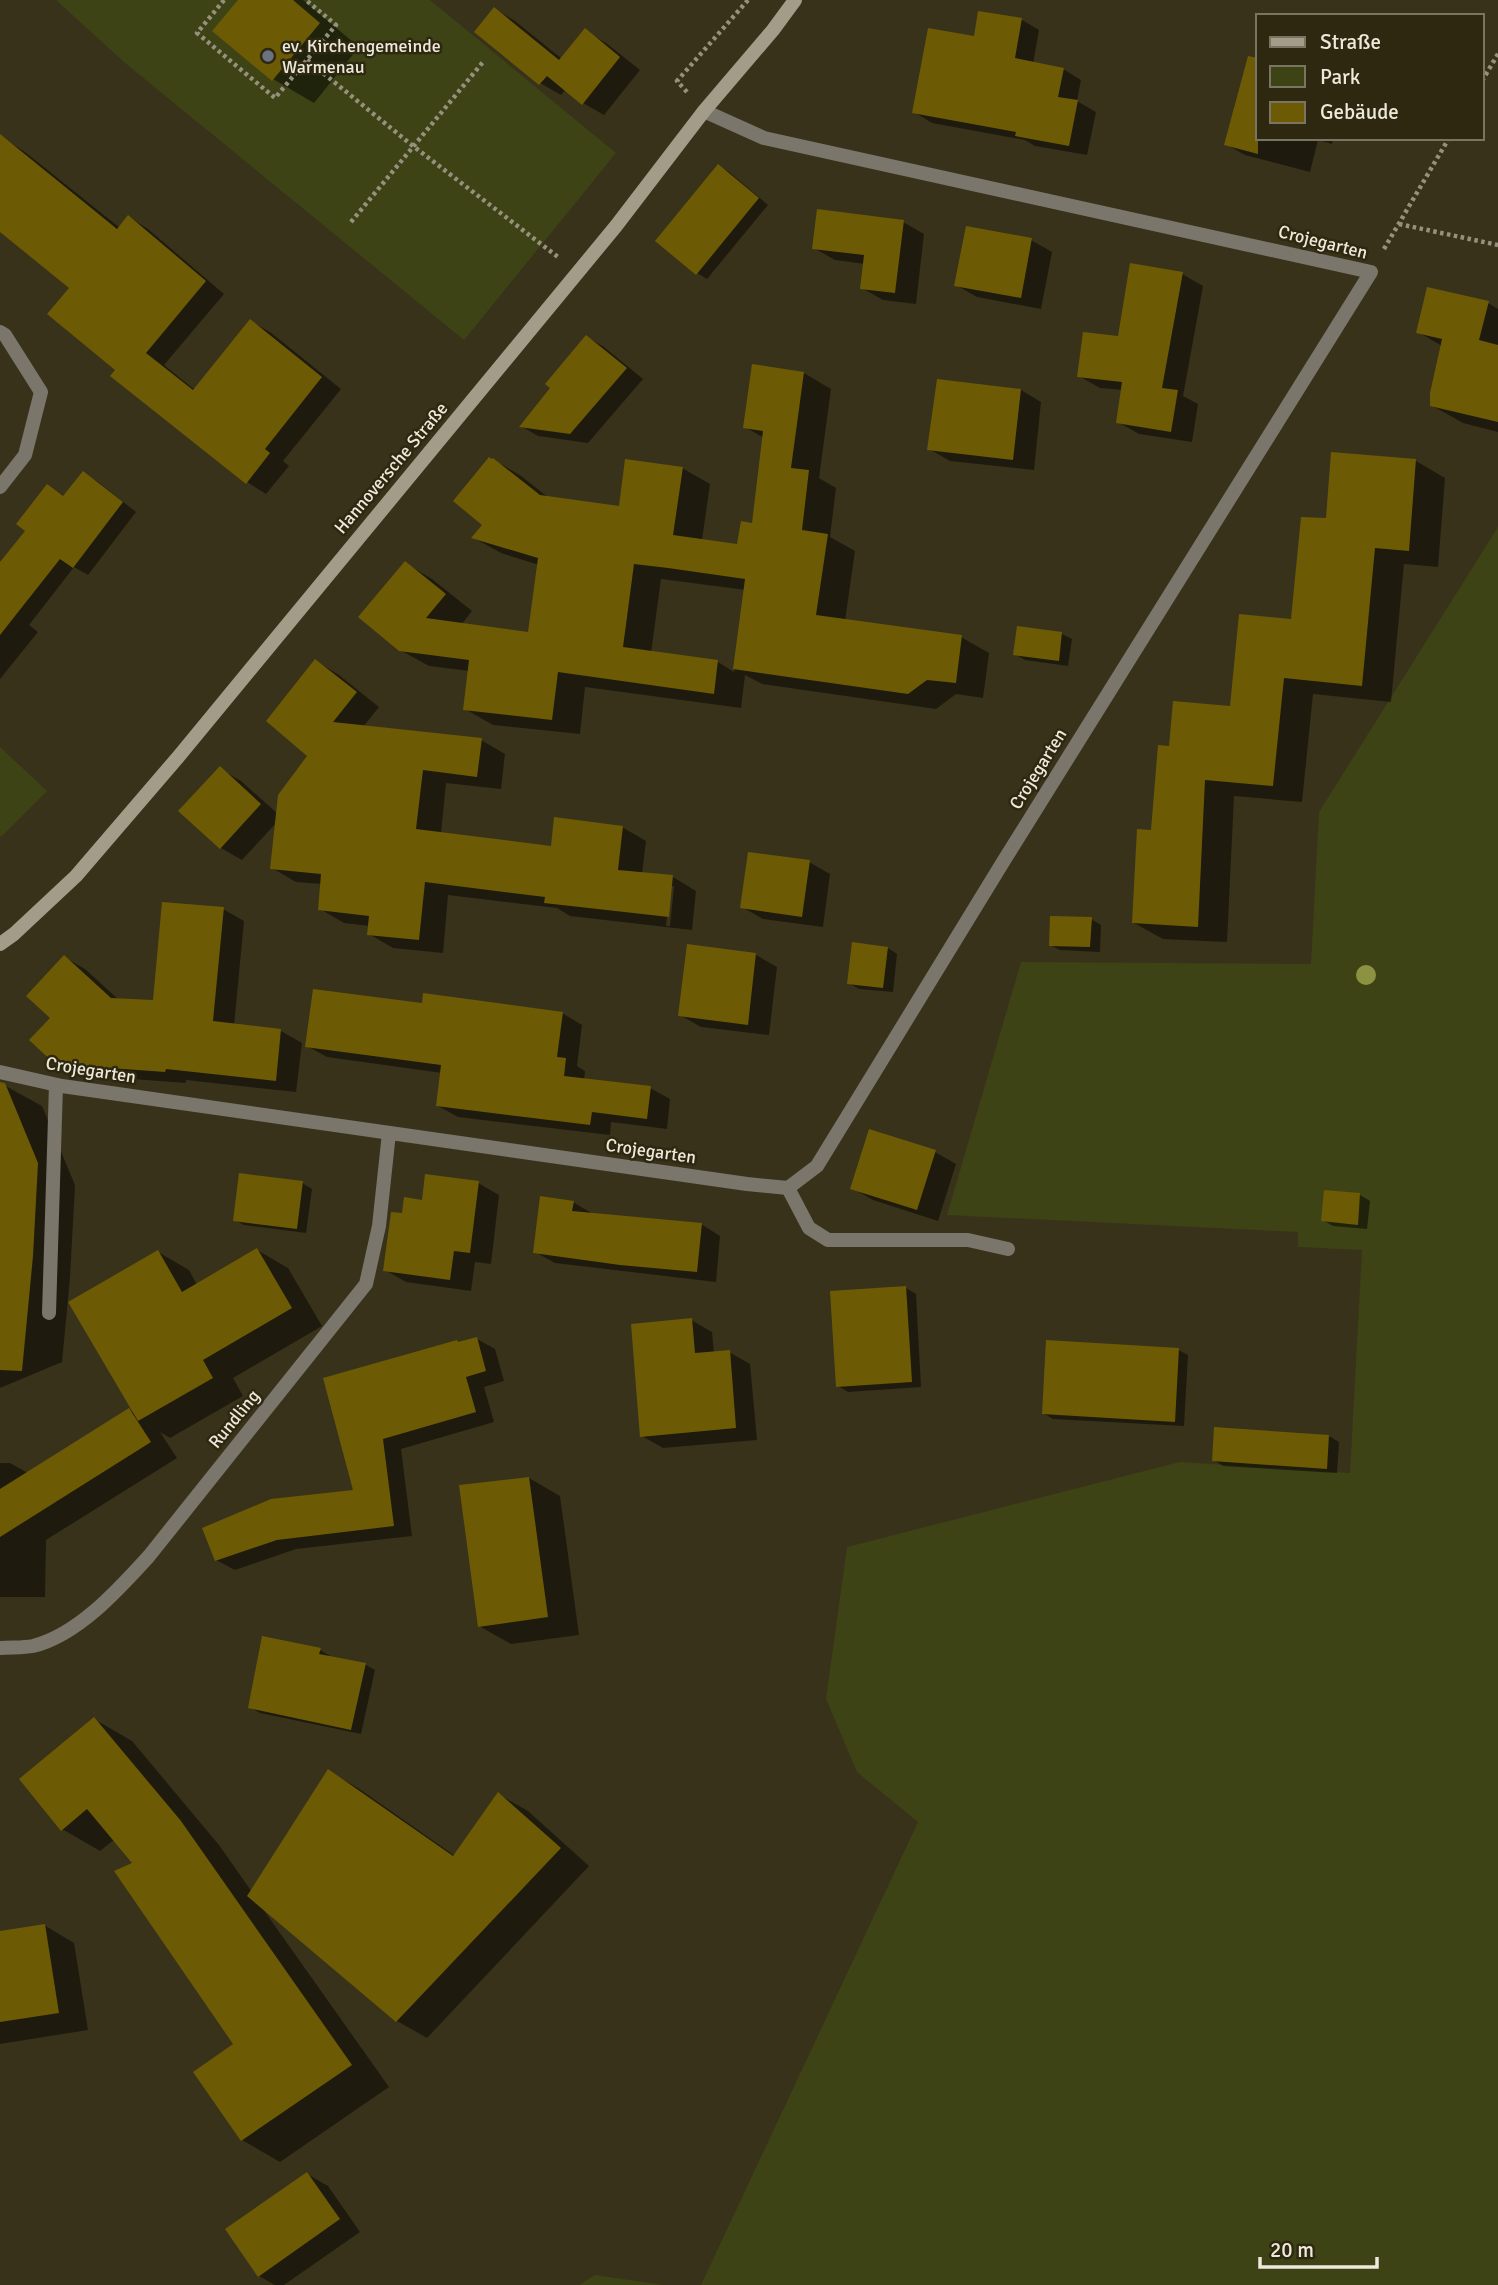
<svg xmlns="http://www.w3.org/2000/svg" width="1498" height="2285" font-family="Signika,sans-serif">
  <rect width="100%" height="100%" fill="#39321a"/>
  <g fill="#3d4315">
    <path d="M 56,0 L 430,0 L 616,153 L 464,340 L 125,63 Z"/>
    <path d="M 1498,527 L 1498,2285 L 701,2285 L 918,1822 L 857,1772 L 826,1699 L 847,1547 L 1180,1462 L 1350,1473 L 1362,1250 L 1298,1247 L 1298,1232 L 947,1215 L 1021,962 L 1311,964 L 1319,812 Z"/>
    <path d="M 0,747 L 47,791 L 1,837 L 0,836 Z"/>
    <path d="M 595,2275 L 663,2285 L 579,2285 Z"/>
  </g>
  <g fill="#0007" fill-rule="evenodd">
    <path d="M 240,0 L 303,0 L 359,47 L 314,103 L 273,79 Z"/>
    <path d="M 495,9 L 515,21 L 562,59 L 585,31 L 606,43 L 640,70 L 604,115 L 583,103 L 566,89 L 561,95 L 540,83 Z"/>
    <path d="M 1022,20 L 1039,30 L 1033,64 L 1063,69 L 1081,80 L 1077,101 L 1096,112 L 1087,155 L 1035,146 L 1025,140 L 932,123 L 914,112 L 975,38 Z"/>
    <path d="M 1243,82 L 1258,86 L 1258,138 L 1333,138 L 1332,144 L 1318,140 L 1310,172 L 1245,155 L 1226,144 Z"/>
    <path d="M 6,140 L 25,152 L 120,228 L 129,217 L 148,229 L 224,294 L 164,365 L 195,390 L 250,321 L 270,332 L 341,389 L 283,461 L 289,466 L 266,494 L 247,482 L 117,370 L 71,287 L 0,229 L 0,147 Z"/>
    <path d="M 719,166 L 729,172 L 768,205 L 707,279 L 697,273 Z"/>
    <path d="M 903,222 L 924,234 L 916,304 L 883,300 L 862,288 L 865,264 L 835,260 L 814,248 Z"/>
    <path d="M 1031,240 L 1052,252 L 1041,309 L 977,297 L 956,285 Z"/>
    <path d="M 1182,274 L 1203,286 L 1183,396 L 1198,404 L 1192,442 L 1139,434 L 1118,422 L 1123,390 L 1100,388 L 1079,376 Z"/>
    <path d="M 1488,303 L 1498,309 L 1498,432 L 1463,423 L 1431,405 L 1442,346 L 1418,332 Z"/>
    <path d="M 587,337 L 604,347 L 643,379 L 588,443 L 538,436 L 521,426 L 553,388 Z"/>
    <path d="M 804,373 L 831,389 L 819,478 L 836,488 L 830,537 L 855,551 L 845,621 L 961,637 L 989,653 L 983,698 L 956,694 L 936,709 L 762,684 L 745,675 L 741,708 L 585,687 L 580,734 L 493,725 L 465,709 L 470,671 L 429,666 L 400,650 L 405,563 L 432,579 L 472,611 L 461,625 L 529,634 L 539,565 L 501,553 L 474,538 L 485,525 L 494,460 L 521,476 L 549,498 L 620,508 L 682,468 L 710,484 L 702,540 L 739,546 L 753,525 L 764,438 L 745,427 ZM 661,579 L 746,590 L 734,672 L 718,662 L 651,653 Z"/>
    <path d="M 1021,390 L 1041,402 L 1034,470 L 950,461 L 929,449 Z"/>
    <path d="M 1416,461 L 1445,478 L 1438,567 L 1404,564 L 1391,702 L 1313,694 L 1302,802 L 1234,796 L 1227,942 L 1163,939 L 1134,923 L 1171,748 L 1231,708 L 1293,621 L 1328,520 Z"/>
    <path d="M 83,473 L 98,482 L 136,512 L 88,575 L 74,567 L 29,625 L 38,632 L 0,679 L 0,565 L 27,531 L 47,486 L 65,497 Z"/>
    <path d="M 1018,628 L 1062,634 L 1072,639 L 1068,666 L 1025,660 L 1015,654 Z"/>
    <path d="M 316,661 L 339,675 L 379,707 L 363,727 L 481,740 L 505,754 L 501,789 L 446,783 L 441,834 L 552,848 L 622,827 L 646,841 L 642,874 L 673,877 L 696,891 L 692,930 L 570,916 L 557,908 L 448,895 L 443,953 L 393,948 L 369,934 L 370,926 L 344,923 L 320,909 L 322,884 L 296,882 L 272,868 L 277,822 L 242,860 L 221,848 L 181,811 L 220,769 L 241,781 L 278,814 L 310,756 ZM 670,886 L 674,886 L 670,926 L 666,926 Z"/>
    <path d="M 809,862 L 830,874 L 823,927 L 763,919 L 742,907 Z"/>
    <path d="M 223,909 L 244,921 L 234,1026 L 281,1031 L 302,1043 L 296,1092 L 186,1080 L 186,1083 L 78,1075 L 56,1063 L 52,1018 L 64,957 L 85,969 L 119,1000 L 154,1002 Z"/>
    <path d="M 1091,919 L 1101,925 L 1100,952 L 1060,950 L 1050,945 Z"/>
    <path d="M 688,946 L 756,955 L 777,967 L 769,1035 L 701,1027 L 680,1015 Z"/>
    <path d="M 888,948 L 897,954 L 893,992 L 859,989 L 849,983 Z"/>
    <path d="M 423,1005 L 562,1013 L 582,1025 L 577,1066 L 585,1071 L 584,1081 L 650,1088 L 670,1099 L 667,1129 L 611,1122 L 610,1135 L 458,1117 L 438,1106 L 442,1073 L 327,1057 L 307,1046 Z"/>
    <path d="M 0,1083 L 42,1106 L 75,1185 L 70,1278 L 62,1362 L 0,1388 Z"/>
    <path d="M 870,1131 L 935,1152 L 956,1164 L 938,1221 L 873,1200 L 852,1188 Z"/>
    <path d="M 302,1183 L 312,1189 L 306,1233 L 244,1225 L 235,1220 Z"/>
    <path d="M 478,1183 L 499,1195 L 491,1264 L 475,1262 L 471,1291 L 406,1282 L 385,1270 L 403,1215 L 424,1202 Z"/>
    <path d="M 1360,1195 L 1370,1201 L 1367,1229 L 1333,1226 L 1323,1220 Z"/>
    <path d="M 573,1202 L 593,1214 L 701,1224 L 720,1236 L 716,1282 L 555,1263 L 535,1252 Z"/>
    <path d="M 257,1250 L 288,1268 L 322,1326 L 233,1378 L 243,1396 L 170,1438 L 160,1432 L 177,1458 L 46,1540 L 45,1597 L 0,1597 L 0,1463 L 10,1463 L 28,1473 L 129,1410 L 135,1414 L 158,1252 L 189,1270 L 197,1285 Z"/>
    <path d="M 906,1288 L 916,1294 L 921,1387 L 848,1392 L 838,1386 Z"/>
    <path d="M 691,1320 L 712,1332 L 714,1353 L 729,1352 L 750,1364 L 757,1440 L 663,1448 L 642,1436 Z"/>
    <path d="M 477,1339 L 495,1349 L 504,1381 L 484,1387 L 494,1422 L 401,1449 L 412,1536 L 296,1549 L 235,1570 L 216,1560 L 355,1492 L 325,1379 Z"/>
    <path d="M 1178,1350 L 1188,1355 L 1184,1426 L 1053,1419 L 1043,1413 Z"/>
    <path d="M 1216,1429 L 1329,1436 L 1339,1442 L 1337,1473 L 1223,1466 L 1214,1460 Z"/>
    <path d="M 529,1478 L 560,1496 L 579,1635 L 511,1644 L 479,1626 Z"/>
    <path d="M 320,1650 L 330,1656 L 329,1658 L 366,1665 L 375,1670 L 361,1734 L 260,1713 L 250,1707 Z"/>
    <path d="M 94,1719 L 132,1741 L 219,1845 L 252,1892 L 328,1771 L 358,1788 L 455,1856 L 498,1794 L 528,1811 L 589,1866 L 427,2038 L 397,2021 L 263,1909 L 389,2087 L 280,2162 L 242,2140 L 235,2044 L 134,1863 L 115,1839 L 100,1851 L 62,1829 Z"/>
    <path d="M 44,1925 L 74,1943 L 88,2030 L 0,2044 L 0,1933 Z"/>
    <path d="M 307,2174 L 328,2186 L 360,2232 L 284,2285 L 275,2285 L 259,2276 Z"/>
  </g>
  <g fill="#6c5b04">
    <path d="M 238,0 L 293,0 L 320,23 L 272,81 L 212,31 Z"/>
    <path d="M 494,7 L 559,60 L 585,28 L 620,57 L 582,105 L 547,76 L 539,85 L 474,32 Z"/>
    <path d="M 978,11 L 1022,18 L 1015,58 L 1064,68 L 1058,97 L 1078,100 L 1069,146 L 1015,136 L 1016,132 L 912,113 L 928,28 L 974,36 Z"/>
    <path d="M 1248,56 L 1258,58 L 1258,154 L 1224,145 Z"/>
    <path d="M 0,134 L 117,229 L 128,215 L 206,281 L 146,353 L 193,390 L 250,319 L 322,377 L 265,449 L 270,453 L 246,484 L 110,376 L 115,370 L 47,314 L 69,288 L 0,232 Z"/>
    <path d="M 718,164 L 759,198 L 696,275 L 655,241 Z"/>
    <path d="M 817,209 L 904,220 L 895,293 L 860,289 L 864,255 L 812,249 Z"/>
    <path d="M 966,226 L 1032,238 L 1021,298 L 954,286 Z"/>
    <path d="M 1130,263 L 1183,272 L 1162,388 L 1178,390 L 1171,432 L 1116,423 L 1122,382 L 1077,377 L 1083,332 L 1118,336 Z"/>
    <path d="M 1427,287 L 1489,301 L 1479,340 L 1498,345 L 1498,422 L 1430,406 L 1430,393 L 1442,339 L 1416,333 Z"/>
    <path d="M 586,335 L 627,368 L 570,434 L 519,427 L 550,388 L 545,384 Z"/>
    <path d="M 752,364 L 804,372 L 791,468 L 809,470 L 802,530 L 828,534 L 816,615 L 962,635 L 956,683 L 927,680 L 908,694 L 733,669 L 745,579 L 668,568 L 634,564 L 623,647 L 718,660 L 714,694 L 558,672 L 552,720 L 463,710 L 469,660 L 399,651 L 358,617 L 405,561 L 446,594 L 426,618 L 528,632 L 538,558 L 471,538 L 482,525 L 453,501 L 489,457 L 492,459 L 493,458 L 540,495 L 619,506 L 625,459 L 683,467 L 673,535 L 737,544 L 741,521 L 752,523 L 763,431 L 743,428 Z"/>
    <path d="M 937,379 L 1021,389 L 1013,460 L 927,450 Z"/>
    <path d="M 1331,452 L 1416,459 L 1409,551 L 1375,548 L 1362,686 L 1284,678 L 1273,786 L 1205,780 L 1198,927 L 1132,923 L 1137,829 L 1151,830 L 1158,745 L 1169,746 L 1173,701 L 1230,706 L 1239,614 L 1291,619 L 1301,517 L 1326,518 Z"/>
    <path d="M 83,471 L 123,502 L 73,568 L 60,559 L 0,635 L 0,562 L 25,531 L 16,524 L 47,484 L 63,496 Z"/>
    <path d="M 1017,626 L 1062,632 L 1059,661 L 1013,655 Z"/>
    <path d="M 315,659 L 357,692 L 333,722 L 482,738 L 477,777 L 423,770 L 416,829 L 551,846 L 554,817 L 623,826 L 618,870 L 673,875 L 669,917 L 544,903 L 545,897 L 425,882 L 419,940 L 367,935 L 369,916 L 318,910 L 321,874 L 270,869 L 278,795 L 307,756 L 266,721 Z"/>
    <path d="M 220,766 L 261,804 L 220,849 L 178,811 Z"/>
    <path d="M 748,852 L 810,860 L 802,917 L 740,908 Z"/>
    <path d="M 162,902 L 224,907 L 213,1021 L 281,1029 L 276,1081 L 166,1069 L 165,1072 L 55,1064 L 29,1040 L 50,1018 L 26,996 L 64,955 L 111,998 L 153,1000 Z"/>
    <path d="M 1050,916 L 1092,917 L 1090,947 L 1049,946 Z"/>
    <path d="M 852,942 L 888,947 L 883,988 L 847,984 Z"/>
    <path d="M 687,944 L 756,953 L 748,1025 L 678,1016 Z"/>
    <path d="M 313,989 L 422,1003 L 423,993 L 563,1012 L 557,1057 L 566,1058 L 564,1076 L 651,1086 L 647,1119 L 592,1112 L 590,1125 L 436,1106 L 441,1065 L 305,1047 Z"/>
    <path d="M 0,1082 L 5,1083 L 38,1163 L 33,1256 L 22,1371 L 0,1370 Z"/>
    <path d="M 869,1129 L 936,1150 L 917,1210 L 850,1189 Z"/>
    <path d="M 239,1173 L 303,1181 L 297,1229 L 233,1221 Z"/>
    <path d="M 425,1174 L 479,1181 L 470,1253 L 454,1251 L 450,1280 L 383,1271 L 391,1212 L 402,1213 L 404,1197 L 422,1200 Z"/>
    <path d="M 1324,1190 L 1360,1193 L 1358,1225 L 1321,1221 Z"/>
    <path d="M 540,1196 L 574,1201 L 572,1211 L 702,1223 L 697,1272 L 620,1265 L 533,1253 Z"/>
    <path d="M 257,1248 L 292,1308 L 203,1360 L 213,1378 L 138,1421 L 68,1302 L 158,1250 L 182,1292 Z"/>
    <path d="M 906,1286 L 912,1382 L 836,1387 L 830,1291 Z"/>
    <path d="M 692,1318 L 695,1353 L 730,1350 L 736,1428 L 640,1437 L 631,1324 Z"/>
    <path d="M 477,1337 L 486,1371 L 466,1377 L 476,1412 L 383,1439 L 394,1526 L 277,1540 L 215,1561 L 202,1528 L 271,1499 L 353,1490 L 323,1378 L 457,1340 L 458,1342 Z"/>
    <path d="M 1046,1340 L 1179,1348 L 1175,1422 L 1042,1414 Z"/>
    <path d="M 129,1408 L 151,1442 L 0,1537 L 0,1489 Z"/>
    <path d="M 1214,1427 L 1329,1435 L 1327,1469 L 1212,1461 Z"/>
    <path d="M 529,1477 L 548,1617 L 478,1627 L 459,1485 Z"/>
    <path d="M 262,1636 L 321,1648 L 319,1654 L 366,1663 L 351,1730 L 248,1708 Z"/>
    <path d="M 94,1717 L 181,1821 L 352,2065 L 241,2141 L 193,2072 L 233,2044 L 114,1871 L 132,1863 L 87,1809 L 61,1831 L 19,1779 Z"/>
    <path d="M 328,1769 L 453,1856 L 498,1792 L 561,1848 L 396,2022 L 247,1896 Z"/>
    <path d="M 45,1924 L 59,2013 L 0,2022 L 0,1931 Z"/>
    <path d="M 307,2172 L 340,2219 L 258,2277 L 225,2229 Z"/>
  </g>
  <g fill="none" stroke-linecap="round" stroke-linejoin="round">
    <g stroke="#96917e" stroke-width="4.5" stroke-dasharray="3.5 3.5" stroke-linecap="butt">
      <path d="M 224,0 L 197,33 L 275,98 L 336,25 L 306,0"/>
      <path d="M 307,60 L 413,146 L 558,257"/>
      <path d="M 1482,81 L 1498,54"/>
      <path d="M 687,92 L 677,81 L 748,0"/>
      <path d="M 351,222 L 483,62"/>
      <path d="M 1399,224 L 1498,245"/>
      <path d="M 1384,249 L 1449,138"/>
    </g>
    <g stroke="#7a766b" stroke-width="14">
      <path d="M 788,1188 L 809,1228 L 828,1240 L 968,1240 L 1008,1249"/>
      <path d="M 49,1313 L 56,1085"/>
    </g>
    <g stroke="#7a766b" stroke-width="14">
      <path d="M 0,332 L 5,335 L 41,392 L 25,455 L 0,487"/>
      <path d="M 0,1072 L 62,1086 L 747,1184 L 788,1188 L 817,1166 L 1003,862 L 1371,272 L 764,138 L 704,111"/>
      <path d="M 0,1648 C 11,1647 23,1648 33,1646 C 78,1635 119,1589 149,1556 L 366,1284 L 379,1226 L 389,1133"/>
    </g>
    <path stroke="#a29c89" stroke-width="14" d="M 0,944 L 14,934 L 76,876 L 179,756 L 616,226 L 704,111 L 773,30 L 795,0"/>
  </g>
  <circle fill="#8c9242" cx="1366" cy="975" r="10"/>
  <circle fill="#6b7280" stroke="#2e2810" stroke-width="2.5" cx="268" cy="56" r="7"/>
  <g text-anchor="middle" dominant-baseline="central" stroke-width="5" stroke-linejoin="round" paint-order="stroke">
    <g font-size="18" fill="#ede9db" stroke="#2e2810" text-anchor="start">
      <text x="282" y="46">ev. Kirchengemeinde<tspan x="282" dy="21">Warmenau</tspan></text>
    </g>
    <g font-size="18" fill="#ede9db" stroke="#2e2810">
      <text transform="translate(1323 242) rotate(14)">Crojegarten</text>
      <text transform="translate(391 468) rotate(-50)">Hannoversche Straße</text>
      <text transform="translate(1038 769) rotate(-58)">Crojegarten</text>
      <text transform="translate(91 1070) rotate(9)">Crojegarten</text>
      <text transform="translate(651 1151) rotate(8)">Crojegarten</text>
      <text transform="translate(234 1419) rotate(-51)">Rundling</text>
    </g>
  </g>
  <rect x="1256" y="14" width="228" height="126" fill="#2e2810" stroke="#7a7561" stroke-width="2"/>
  <rect x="1270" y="37" width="35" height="10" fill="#a29c89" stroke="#7a7561" stroke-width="2"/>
  <text x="1320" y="49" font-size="21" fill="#ede9db">Straße</text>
  <rect x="1270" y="66" width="35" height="21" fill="#3d4315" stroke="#7a7561" stroke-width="2"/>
  <text x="1320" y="84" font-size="21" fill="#ede9db">Park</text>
  <rect x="1270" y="102" width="35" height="21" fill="#6c5b04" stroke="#7a7561" stroke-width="2"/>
  <text x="1320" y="119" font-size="21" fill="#ede9db">Gebäude</text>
  <path d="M1260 2257v10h117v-10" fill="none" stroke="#ede9db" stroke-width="3.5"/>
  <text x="1270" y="2257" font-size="21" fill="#ede9db" stroke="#2e2810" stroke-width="5" paint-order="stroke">20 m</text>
</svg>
